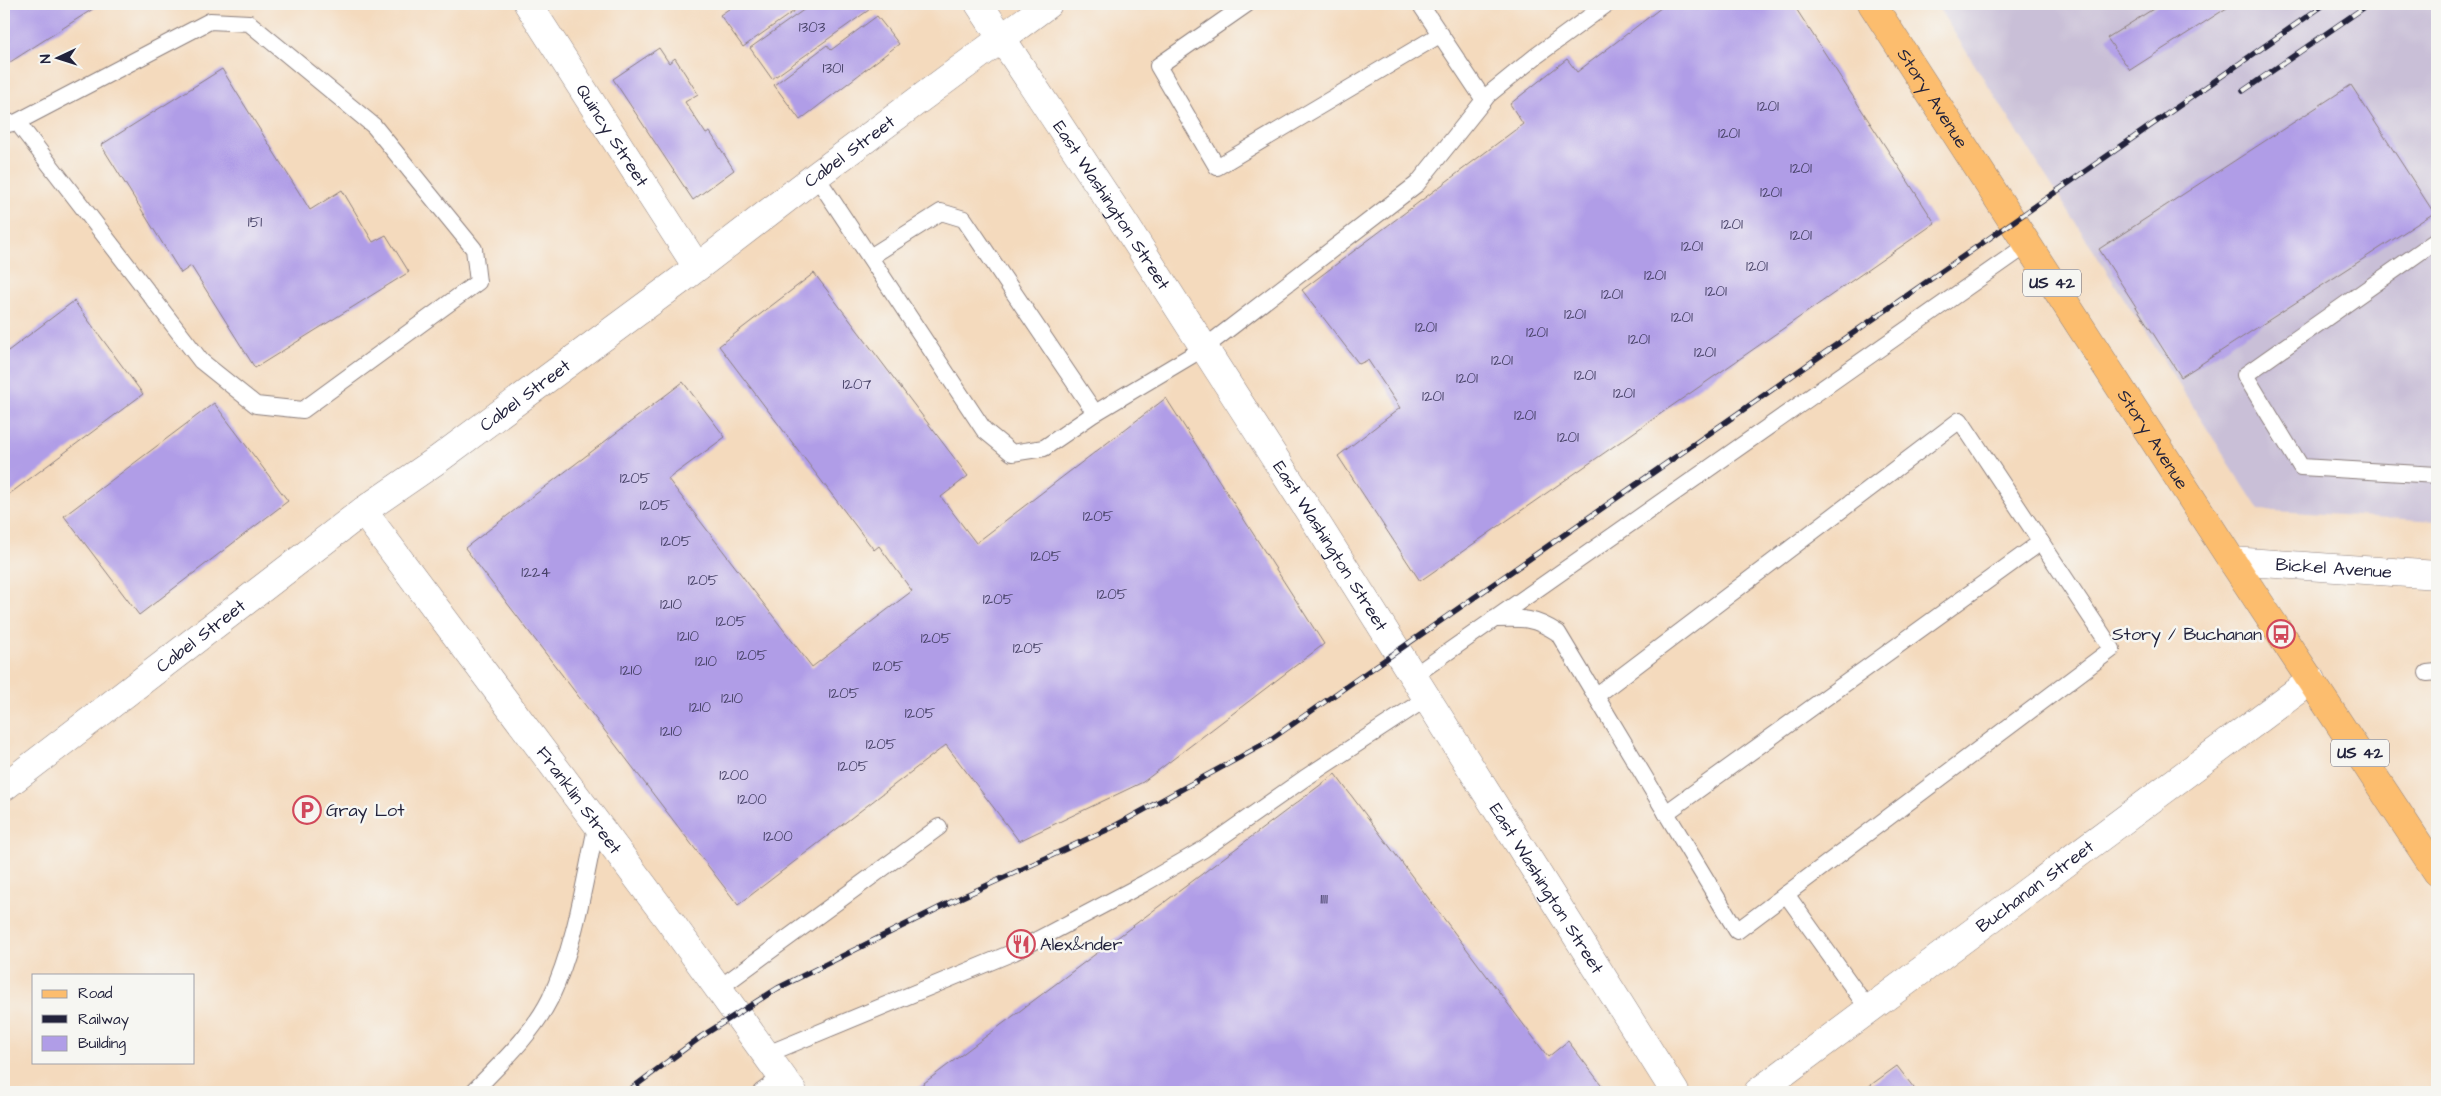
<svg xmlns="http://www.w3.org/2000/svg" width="2441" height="1096" font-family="'Architects Daughter',sans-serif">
  <rect width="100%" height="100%" fill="#f6f6f2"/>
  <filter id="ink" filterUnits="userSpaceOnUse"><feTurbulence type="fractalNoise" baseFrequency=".02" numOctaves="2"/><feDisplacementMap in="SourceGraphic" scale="10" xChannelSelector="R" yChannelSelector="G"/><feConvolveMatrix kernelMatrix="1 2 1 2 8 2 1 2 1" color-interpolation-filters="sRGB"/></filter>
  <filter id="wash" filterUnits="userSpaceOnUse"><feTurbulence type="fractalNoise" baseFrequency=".0096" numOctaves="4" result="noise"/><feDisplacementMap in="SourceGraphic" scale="20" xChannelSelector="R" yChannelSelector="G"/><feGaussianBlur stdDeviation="1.12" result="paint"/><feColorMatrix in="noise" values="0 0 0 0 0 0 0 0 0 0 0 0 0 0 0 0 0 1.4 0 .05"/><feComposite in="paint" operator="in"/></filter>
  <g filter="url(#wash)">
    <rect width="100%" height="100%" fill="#f4dabd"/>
    <path fill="#c9bfd7" d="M 1936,4 L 2437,4 L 2437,521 L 2259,510 Z"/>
    <g id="blocks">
      <g fill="#b09de7">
        <path d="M 4,4 L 98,4 L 99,5 L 4,66 Z"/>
        <path d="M 736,4 L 804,4 L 743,47 L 720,15 Z"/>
        <path d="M 812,4 L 871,4 L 873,7 L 772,79 L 750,48 Z"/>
        <path d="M 1666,4 L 1793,4 L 1935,223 L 1420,581 L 1338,456 L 1400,408 L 1368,360 L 1359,364 L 1302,290 L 1523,124 L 1510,104 L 1567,59 L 1577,72 Z"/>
        <path d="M 2161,4 L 2233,4 L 2130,70 L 2107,38 Z"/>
        <path d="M 877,16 L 899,44 L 800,120 L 774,85 L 827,45 L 831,50 Z"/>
        <path d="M 659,48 L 669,63 L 675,58 L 698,94 L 685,102 L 706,134 L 710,132 L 734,170 L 693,200 L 613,79 Z"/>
        <path d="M 222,69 L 310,210 L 342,190 L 373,242 L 386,235 L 409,272 L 255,368 L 191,266 L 181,273 L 101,145 Z"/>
        <path d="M 2351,85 L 2434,213 L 2181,377 L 2099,249 Z"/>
        <path d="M 814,273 L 968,476 L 941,497 L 976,543 L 1166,398 L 1324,644 L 1143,782 L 1019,841 L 946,745 L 738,905 L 465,548 L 683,382 L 725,437 L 668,479 L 812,667 L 912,591 L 879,546 L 874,550 L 719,346 Z"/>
        <path d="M 74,301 L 143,394 L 4,498 L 4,354 Z"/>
        <path d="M 214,403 L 288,501 L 139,615 L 64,516 Z"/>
        <path d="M 1335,774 L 1548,1057 L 1568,1041 L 1607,1092 L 912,1092 Z"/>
        <path d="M 1897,1066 L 1917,1092 L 1861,1092 Z"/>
      </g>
    </g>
  </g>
  <g filter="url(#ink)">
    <use href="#blocks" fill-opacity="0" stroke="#8b7e7c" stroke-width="1"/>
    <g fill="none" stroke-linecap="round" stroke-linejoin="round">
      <defs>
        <g id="service">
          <path d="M 1247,4 L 1158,66 L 1217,167 L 1441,34"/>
          <path d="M 1420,4 L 1484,100"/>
          <path d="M 4,125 L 17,122 L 210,21 L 249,23 L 374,126 L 474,249 L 478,282 L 303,410 L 256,405 L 201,361 L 17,122"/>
          <path d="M 816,176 L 984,430 L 1012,453 L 1044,448 L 1095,413 L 1204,348 L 1417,184 L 1488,95 L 1536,56 L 1607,4"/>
          <path d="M 2437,240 L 2245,375 L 2301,467 L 2437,475"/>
          <path d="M 870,257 L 941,212 L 964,219 L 1095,413"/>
          <path d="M 1494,619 C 1522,618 1534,617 1558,633 L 1737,931 L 2112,649 L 1960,420 L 1597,695"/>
          <path d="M 2427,673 L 2437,672"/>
          <path d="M 1412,677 L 2027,245"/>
          <path d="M 1666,813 L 2041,542"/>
          <path d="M 1786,894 L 1869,1010"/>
          <path d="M 718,989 L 939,827"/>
          <path d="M 765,1055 L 1014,952 L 1145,883 L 1204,849 L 1305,778 L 1427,698"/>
          <path d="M 473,1092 C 500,1064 532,1035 550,999 C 576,944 584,882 597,823"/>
          <path d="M 761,1092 L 782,1077"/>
        </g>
        <g id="minor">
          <path id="s1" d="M 528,4 L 697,267"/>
          <path id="s2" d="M 979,4 L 1126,226 L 1321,530 L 1675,1092"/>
          <path id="s3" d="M 363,511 L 669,920 L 793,1092"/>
          <path id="s4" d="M 2232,561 L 2437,575"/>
          <path id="s5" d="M 4,787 L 363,511 L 440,458 L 682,279 L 816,176 L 1048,4"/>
          <path id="s6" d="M 1758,1092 L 2312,680"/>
        </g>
        <g id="primary">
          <path id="s7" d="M 1872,4 L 2232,561 L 2437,872"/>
        </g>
      </defs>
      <use href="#service" stroke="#8b7e7c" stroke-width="18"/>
      <use href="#minor" stroke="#8b7e7c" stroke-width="29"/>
      <use href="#primary" stroke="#8b7e7c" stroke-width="29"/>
      <use href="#service" stroke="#fff" stroke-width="16"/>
      <use href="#minor" stroke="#fff" stroke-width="28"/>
      <use href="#primary" stroke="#fcbd6e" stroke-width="28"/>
      <defs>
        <g id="rail">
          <path d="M 2243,91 L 2369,4"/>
          <path d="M 627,1092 L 702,1036 L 778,988 L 949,903 L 1111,828 L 1264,744 L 2325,4"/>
        </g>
      </defs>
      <use href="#rail" stroke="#22223b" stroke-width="5.5"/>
      <use href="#rail" stroke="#f6f6f2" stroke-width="4" stroke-dasharray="11" stroke-linecap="butt"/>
    </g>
  </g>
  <defs>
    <symbol id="bus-ring" viewBox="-11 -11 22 22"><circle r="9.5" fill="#f6f6f2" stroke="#d1495b" stroke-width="1.5"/><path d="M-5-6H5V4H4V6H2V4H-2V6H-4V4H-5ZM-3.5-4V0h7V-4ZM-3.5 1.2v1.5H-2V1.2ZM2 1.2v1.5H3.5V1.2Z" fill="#d1495b"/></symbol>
    <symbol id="parking-ring" viewBox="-11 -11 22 22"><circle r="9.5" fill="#f6f6f2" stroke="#d1495b" stroke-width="1.5"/><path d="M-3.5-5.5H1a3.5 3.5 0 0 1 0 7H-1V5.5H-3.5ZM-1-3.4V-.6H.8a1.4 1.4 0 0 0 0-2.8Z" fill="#d1495b"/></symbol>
    <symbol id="restaurant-ring" viewBox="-11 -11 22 22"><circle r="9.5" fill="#f6f6f2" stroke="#d1495b" stroke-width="1.5"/><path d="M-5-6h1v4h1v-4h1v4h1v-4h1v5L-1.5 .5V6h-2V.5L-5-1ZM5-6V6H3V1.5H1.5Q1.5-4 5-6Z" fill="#d1495b"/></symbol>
  </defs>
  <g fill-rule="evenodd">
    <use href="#bus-ring" x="2265" y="618" width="32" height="32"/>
    <use href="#parking-ring" x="291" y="794" width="32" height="32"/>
    <use href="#restaurant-ring" x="1005" y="928" width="32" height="32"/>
  </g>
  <g text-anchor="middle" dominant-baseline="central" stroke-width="5" stroke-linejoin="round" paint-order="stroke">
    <g font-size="15" fill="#464166">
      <text x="812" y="27">1303</text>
      <text x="833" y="68">1301</text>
      <text x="1768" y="106">1201</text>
      <text x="1729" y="133">1201</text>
      <text x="1801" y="168">1201</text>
      <text x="1771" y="192">1201</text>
      <text x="255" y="222">151</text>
      <text x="1732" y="224">1201</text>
      <text x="1801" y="235">1201</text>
      <text x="1692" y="246">1201</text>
      <text x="1757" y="266">1201</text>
      <text x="1655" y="275">1201</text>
      <text x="1716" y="291">1201</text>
      <text x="1612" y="294">1201</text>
      <text x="1575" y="314">1201</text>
      <text x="1682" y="317">1201</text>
      <text x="1426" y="327">1201</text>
      <text x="1537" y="332">1201</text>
      <text x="1639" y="339">1201</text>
      <text x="1705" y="352">1201</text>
      <text x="1502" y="360">1201</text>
      <text x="1585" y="375">1201</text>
      <text x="1467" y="378">1201</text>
      <text x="857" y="384">1207</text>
      <text x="1624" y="393">1201</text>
      <text x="1433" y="396">1201</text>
      <text x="1525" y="415">1201</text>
      <text x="1568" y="437">1201</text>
      <text x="635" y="478">1205</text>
      <text x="655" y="505">1205</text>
      <text x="1098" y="516">1205</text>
      <text x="676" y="541">1205</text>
      <text x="1046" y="556">1205</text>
      <text x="536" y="572">1224</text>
      <text x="703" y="580">1205</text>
      <text x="1112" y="594">1205</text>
      <text x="998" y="599">1205</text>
      <text x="671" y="604">1210</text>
      <text x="731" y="621">1205</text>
      <text x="688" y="636">1210</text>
      <text x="936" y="638">1205</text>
      <text x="1028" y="648">1205</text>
      <text x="752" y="655">1205</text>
      <text x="706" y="661">1210</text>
      <text x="888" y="666">1205</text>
      <text x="631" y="670">1210</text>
      <text x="844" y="693">1205</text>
      <text x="732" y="698">1210</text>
      <text x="700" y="707">1210</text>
      <text x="920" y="713">1205</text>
      <text x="671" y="731">1210</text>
      <text x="881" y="744">1205</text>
      <text x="853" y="766">1205</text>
      <text x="734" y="775">1200</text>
      <text x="752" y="799">1200</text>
      <text x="778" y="836">1200</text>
      <text x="1324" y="899">1111</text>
    </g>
    <g fill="#f6f6f2" stroke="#626272" stroke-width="1">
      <rect x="2023" y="269.5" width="58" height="27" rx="4"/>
      <rect x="2331" y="739.5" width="58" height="27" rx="4"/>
    </g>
    <g font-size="16" font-weight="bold" fill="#22223b">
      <text x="2052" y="283">US 42</text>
      <text x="2360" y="753">US 42</text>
    </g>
    <g font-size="18" fill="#22223b" stroke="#f6f6f2">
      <text stroke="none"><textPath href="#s7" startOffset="112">Story Avenue</textPath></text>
      <text stroke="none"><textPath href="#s1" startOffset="156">Quincy Street</textPath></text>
      <text stroke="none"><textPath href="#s5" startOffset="1058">Cabel Street</textPath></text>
      <text stroke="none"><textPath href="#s2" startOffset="241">East Washington Street</textPath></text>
      <text stroke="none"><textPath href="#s5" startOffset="652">Cabel Street</textPath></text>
      <text stroke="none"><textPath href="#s7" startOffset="518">Story Avenue</textPath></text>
      <text stroke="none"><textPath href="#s2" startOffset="646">East Washington Street</textPath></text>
      <text stroke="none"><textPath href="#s4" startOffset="102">Bickel Avenue</textPath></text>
      <text stroke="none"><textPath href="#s5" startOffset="248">Cabel Street</textPath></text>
      <text stroke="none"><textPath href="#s3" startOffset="361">Franklin Street</textPath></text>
      <text stroke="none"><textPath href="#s6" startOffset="345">Buchanan Street</textPath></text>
      <text stroke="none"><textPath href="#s2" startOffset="1051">East Washington Street</textPath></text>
    </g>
    <g font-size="18" fill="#22223b" stroke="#f6f6f2" text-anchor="start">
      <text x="2262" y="634" text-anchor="end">Story / Buchanan</text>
      <text x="326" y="810">Gray Lot</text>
      <text x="1040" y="944">Alex&amp;nder</text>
    </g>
  </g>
  <rect width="2441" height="1096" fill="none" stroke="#f6f6f2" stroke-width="20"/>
  <rect x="32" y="974" width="162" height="90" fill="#f6f6f2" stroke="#a1a1a9"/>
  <rect x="42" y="990" width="25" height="8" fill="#fcbd6e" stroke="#a1a1a9"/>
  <text x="78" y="998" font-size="15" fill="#22223b">Road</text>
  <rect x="42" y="1015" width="25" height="8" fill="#22223b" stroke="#a1a1a9"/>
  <text x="78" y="1024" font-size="15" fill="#22223b">Railway</text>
  <rect x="42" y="1036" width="25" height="15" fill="#b09de7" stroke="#a1a1a9"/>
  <text x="78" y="1048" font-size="15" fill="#22223b">Building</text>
  <g transform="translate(58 58) rotate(266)" stroke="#f6f6f2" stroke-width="4" paint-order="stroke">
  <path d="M0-4L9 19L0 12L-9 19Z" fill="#22223b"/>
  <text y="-8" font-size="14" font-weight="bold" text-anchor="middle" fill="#22223b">N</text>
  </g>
</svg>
